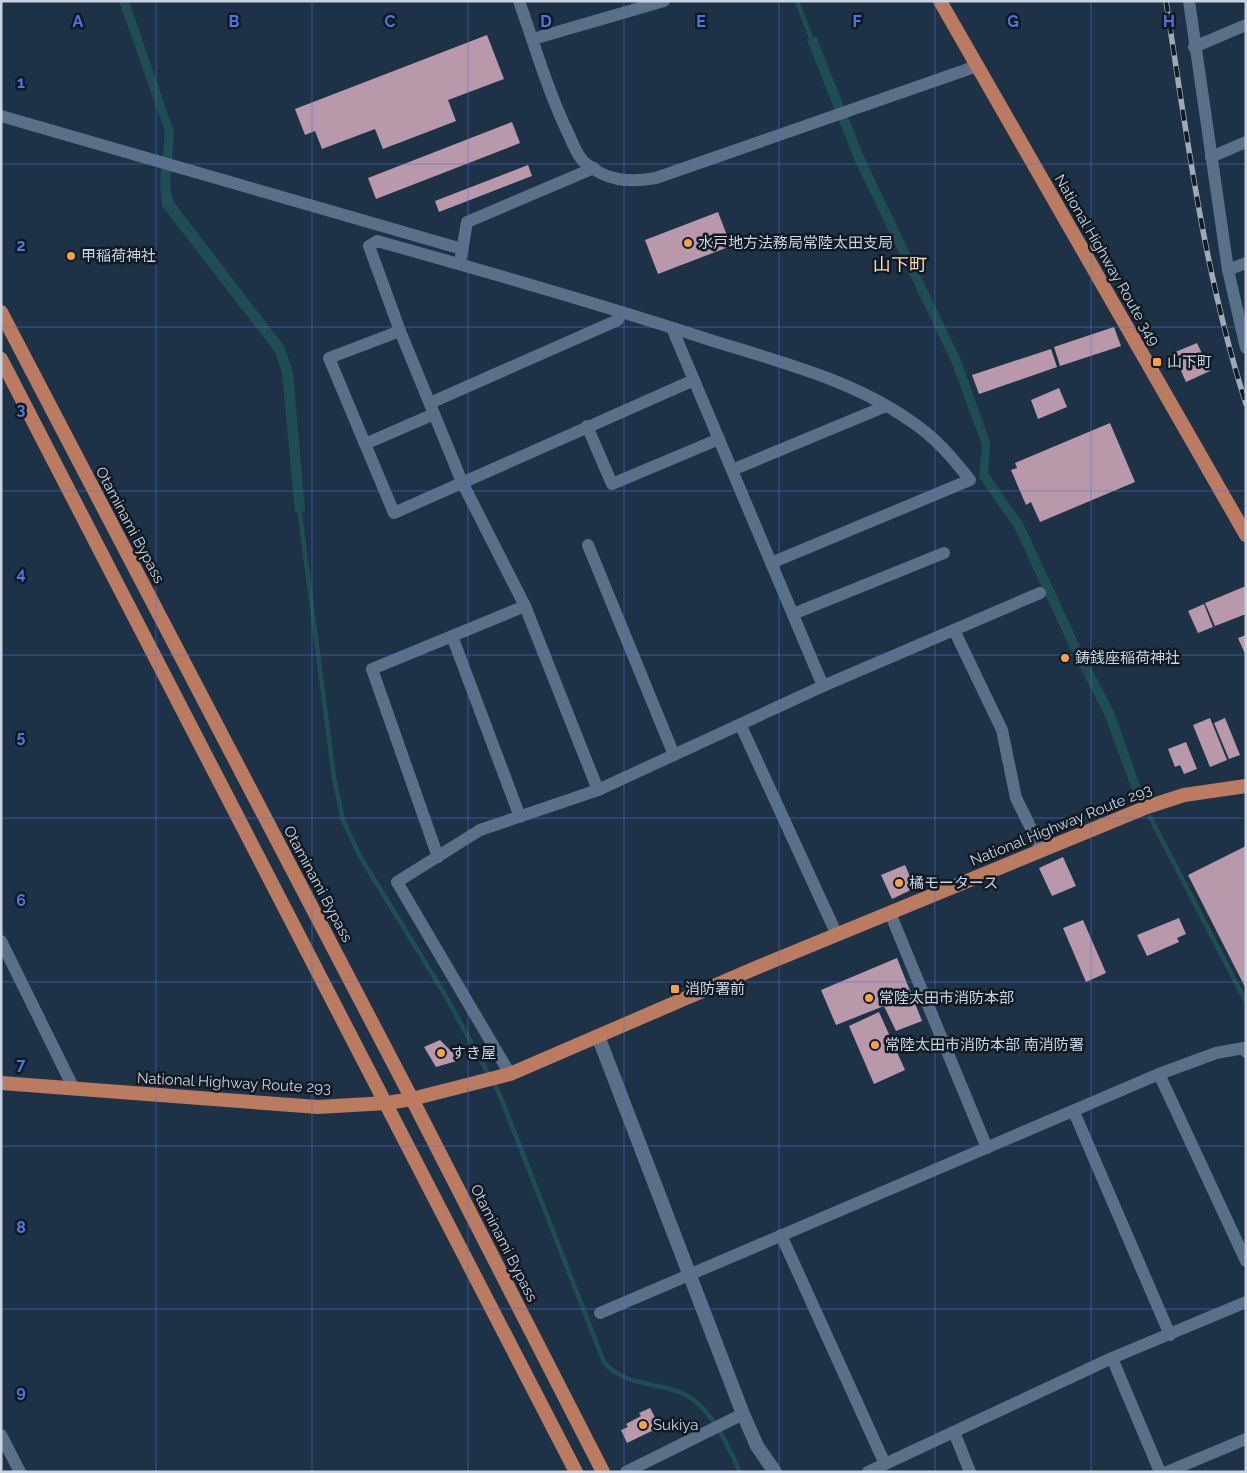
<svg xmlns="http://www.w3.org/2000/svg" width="1247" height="1473" font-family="Raleway,'Noto Sans JP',sans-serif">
  <rect width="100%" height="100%" fill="#1e3247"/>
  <g fill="#1f4d54">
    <path d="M 119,1 L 129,1 L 174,132 L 170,186 L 173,201 L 284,346 L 293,372 L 305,511 L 295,512 L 282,372 L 275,352 L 162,206 L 160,183 L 165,132 Z"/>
    <path d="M 816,36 L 864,157 L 960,358 L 990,442 L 988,473 L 1023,523 L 1079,644 L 1114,712 L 1143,794 L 1135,798 L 1105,716 L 1070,648 L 1014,527 L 979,477 L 982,445 L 951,361 L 855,161 L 807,40 Z"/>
  </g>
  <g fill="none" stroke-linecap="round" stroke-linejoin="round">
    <g stroke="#1f4d54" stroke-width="4.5">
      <path d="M 797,1 L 813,43"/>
      <path d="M 299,507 L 334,778 L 343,820 L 361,858 L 444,993 L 499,1093 L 604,1362 C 626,1389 663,1380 691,1398 C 716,1416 727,1445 740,1472"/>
      <path d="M 1150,817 L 1246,1002"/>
    </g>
  </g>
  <g fill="#b998aa">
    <path d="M 487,35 L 504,79 L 448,100 L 456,121 L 383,149 L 375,129 L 322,149 L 315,131 L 305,135 L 295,109 Z"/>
    <path d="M 512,122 L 520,143 L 376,199 L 368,178 Z"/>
    <path d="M 528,165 L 532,176 L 439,212 L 435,201 Z"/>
    <path d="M 718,212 L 731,246 L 658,274 L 645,240 Z"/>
    <path d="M 1114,327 L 1121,346 L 1060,366 L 1054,347 Z"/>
    <path d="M 1197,343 L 1210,371 L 1186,382 L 1173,353 Z"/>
    <path d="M 1051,349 L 1057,367 L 979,394 L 972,375 Z"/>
    <path d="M 1059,388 L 1067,407 L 1038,419 L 1031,400 Z"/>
    <path d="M 1110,423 L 1135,482 L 1040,522 L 1031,502 L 1026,505 L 1011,470 L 1017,468 L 1015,463 Z"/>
    <path d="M 1246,586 L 1246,614 L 1215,626 L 1205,603 Z"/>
    <path d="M 1204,604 L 1213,627 L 1198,633 L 1188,611 Z"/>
    <path d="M 1246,635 L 1246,656 L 1238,638 Z"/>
    <path d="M 1210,718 L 1227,760 L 1210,767 L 1193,725 Z"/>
    <path d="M 1225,718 L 1240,755 L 1229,759 L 1214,723 Z"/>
    <path d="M 1186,742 L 1197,769 L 1184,774 L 1180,765 L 1175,767 L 1168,749 Z"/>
    <path d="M 1246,846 L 1246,989 L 1188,875 Z"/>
    <path d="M 1063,857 L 1076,886 L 1052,896 L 1039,868 Z"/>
    <path d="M 905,865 L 915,888 L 892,899 L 881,875 Z"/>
    <path d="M 1179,918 L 1186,934 L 1177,938 L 1179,942 L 1147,956 L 1137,935 Z"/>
    <path d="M 1083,920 L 1106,973 L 1086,982 L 1063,928 Z"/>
    <path d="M 897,958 L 922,1021 L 896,1031 L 884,1006 L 836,1025 L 821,990 Z"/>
    <path d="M 879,1012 L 905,1070 L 874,1084 L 849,1026 Z"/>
    <path d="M 440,1040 L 460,1060 L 436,1067 L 424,1047 Z"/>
    <path d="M 650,1408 L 660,1427 L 627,1443 L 621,1430 L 628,1427 L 626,1424 L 641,1416 L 639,1413 Z"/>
  </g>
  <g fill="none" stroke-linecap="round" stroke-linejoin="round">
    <g stroke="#5a7088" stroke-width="12">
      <path d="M 519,1 C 535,46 548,92 569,135 C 573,144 577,155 584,162 C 606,181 629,183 656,178 L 977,66"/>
      <path d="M 1189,1 L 1228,270 L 1246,348"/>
      <path d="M 533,39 L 664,1"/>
      <path d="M 1194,47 L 1246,25"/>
      <path d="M 1,116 L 462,249"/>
      <path d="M 1211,157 L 1246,142"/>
      <path d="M 461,257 L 467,222 L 594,168"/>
      <path d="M 1228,270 L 1246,263"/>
      <path d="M 672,328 L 823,686"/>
      <path d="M 400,331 L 329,358 L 394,513 L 694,380"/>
      <path d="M 430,403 L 618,320 L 619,312"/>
      <path d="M 587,426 L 612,484 L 719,439"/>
      <path d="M 365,444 L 434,414"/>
      <path d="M 732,470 L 886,406"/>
      <path d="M 588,545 L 674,755"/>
      <path d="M 793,614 L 944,553"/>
      <path d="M 954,630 L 1002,730 L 1016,798 L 1042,851"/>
      <path d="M 452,636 L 520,817"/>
      <path d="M 741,726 L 837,935"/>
      <path d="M 598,790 L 525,606 L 462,482 L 400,331 L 369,246 L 377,241 C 488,272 600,304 710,340 C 777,361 850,379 909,420 C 934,436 952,457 970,480 L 771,563"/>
      <path d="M 438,857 L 372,669 L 525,606"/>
      <path d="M 890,913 L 987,1148"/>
      <path d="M 1,941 L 74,1089"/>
      <path d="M 510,1074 L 397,882 L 480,830 L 598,790 L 823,686 L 1040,593"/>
      <path d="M 1159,1074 L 1246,1261"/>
      <path d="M 1074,1112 L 1170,1335"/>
      <path d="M 781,1235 L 885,1464"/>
      <path d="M 600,1313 L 1159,1074 L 1216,1053 L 1244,1048 L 1246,1052"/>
      <path d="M 1112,1358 L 1160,1472"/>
      <path d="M 954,1432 L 970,1472"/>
      <path d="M 1,1435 L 20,1472"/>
      <path d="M 626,1472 L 743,1414"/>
      <path d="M 868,1472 L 1112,1358 L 1246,1302"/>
      <path d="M 1167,1472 L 1246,1439"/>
    </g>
    <path stroke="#5a7088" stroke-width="14" d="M 598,1036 L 743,1414 L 757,1446 L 775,1472"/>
    <g stroke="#bb7b61" stroke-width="14">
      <path d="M 940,1 L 1246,535"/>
      <path d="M 1,312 L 412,1099 L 603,1472"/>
      <path d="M 1,359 L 576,1472"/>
      <path d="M 1,1083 L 318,1107 L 387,1103 L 412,1099 L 510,1074 L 758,967 L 1147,807 L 1184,795 L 1246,786"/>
    </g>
    <defs>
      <path id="rail" d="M 1166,1 C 1187,137 1204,273 1246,404"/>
    </defs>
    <use href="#rail" stroke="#9caab9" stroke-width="5.5"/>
    <use href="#rail" stroke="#111a23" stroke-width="4" stroke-dasharray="11" stroke-linecap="butt"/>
  </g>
  <path fill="none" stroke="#5076db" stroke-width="1" stroke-opacity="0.55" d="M 156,1 L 156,1472M 312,1 L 312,1472M 468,1 L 468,1472M 624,1 L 624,1472M 779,1 L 779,1472M 935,1 L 935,1472M 1091,1 L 1091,1472M 1,164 L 1246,164M 1,327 L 1246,327M 1,491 L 1246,491M 1,655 L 1246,655M 1,818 L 1246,818M 1,982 L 1246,982M 1,1146 L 1246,1146M 1,1309 L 1246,1309"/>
  <g fill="#f6a247" stroke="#111a23" stroke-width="2">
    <circle cx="688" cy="243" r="5"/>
    <circle cx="71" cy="256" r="5"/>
    <rect x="1152" y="357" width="10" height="10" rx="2.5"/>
    <circle cx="1065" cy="658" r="5"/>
    <circle cx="899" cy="883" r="5"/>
    <rect x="670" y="984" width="10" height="10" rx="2.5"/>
    <circle cx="869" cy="998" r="5"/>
    <circle cx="875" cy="1045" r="5"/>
    <circle cx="441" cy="1053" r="5"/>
    <circle cx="643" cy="1425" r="5"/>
  </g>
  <g text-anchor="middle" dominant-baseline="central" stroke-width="5" stroke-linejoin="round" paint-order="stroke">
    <g font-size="15" fill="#c8d4e1" stroke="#111a23" text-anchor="start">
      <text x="698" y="243">水戸地方法務局常陸太田支局</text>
      <text x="81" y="256">甲稲荷神社</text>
      <text x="1167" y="362">山下町</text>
      <text x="1075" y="658">鋳銭座稲荷神社</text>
      <text x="909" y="883">橘モータース</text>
      <text x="685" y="989">消防署前</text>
      <text x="879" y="998">常陸太田市消防本部</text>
      <text x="885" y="1045">常陸太田市消防本部 南消防署</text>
      <text x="451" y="1053">すき屋</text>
      <text x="653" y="1425">Sukiya</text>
    </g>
    <g font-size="15" fill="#c8d4e1" stroke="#111a23">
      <text transform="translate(1107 260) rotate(60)">National Highway Route 349</text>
      <text transform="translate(130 525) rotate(62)">Otaminami Bypass</text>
      <text transform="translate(1061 825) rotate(-22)">National Highway Route 293</text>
      <text transform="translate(318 884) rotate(62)">Otaminami Bypass</text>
      <text transform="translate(234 1083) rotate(3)">National Highway Route 293</text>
      <text transform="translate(504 1243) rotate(63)">Otaminami Bypass</text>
    </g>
    <g font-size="18" fill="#fcd8b7" stroke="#111a23">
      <text x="900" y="264">山下町</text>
    </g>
  </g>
  <g font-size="16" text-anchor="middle" font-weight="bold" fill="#5076db" stroke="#111a23" stroke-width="5" stroke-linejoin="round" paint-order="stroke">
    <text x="78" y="27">A</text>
    <text x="234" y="27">B</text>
    <text x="390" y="27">C</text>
    <text x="546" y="27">D</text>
    <text x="701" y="27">E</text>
    <text x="857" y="27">F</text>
    <text x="1013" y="27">G</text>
    <text x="1169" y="27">H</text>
    <text x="21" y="88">1</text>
    <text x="21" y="251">2</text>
    <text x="21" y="415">3</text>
    <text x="21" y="579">4</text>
    <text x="21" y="742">5</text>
    <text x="21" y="906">6</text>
    <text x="21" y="1070">7</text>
    <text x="21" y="1233">8</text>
    <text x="21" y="1397">9</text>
  </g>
  <rect width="1247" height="1473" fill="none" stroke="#c8d4e1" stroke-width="5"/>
</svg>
